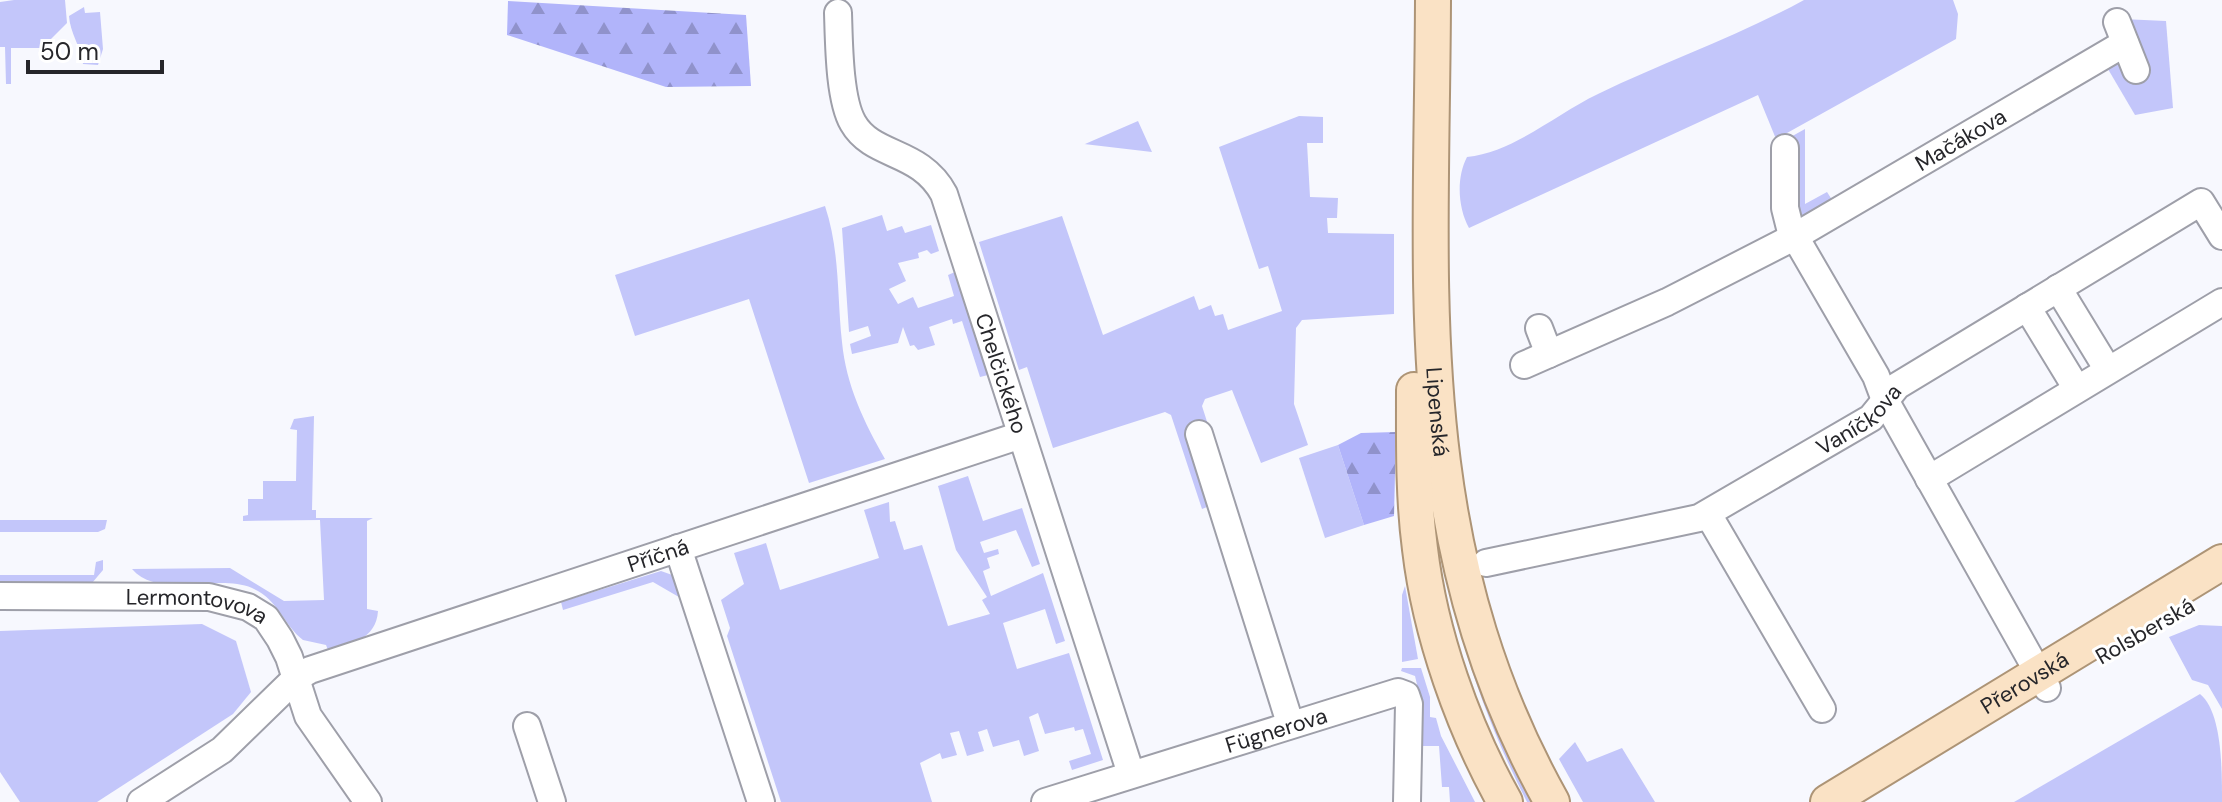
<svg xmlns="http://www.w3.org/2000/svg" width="2222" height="802" font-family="'DM Sans',sans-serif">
  <defs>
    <pattern id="forest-firs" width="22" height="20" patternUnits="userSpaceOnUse" patternTransform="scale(2)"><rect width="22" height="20" fill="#b1b4fa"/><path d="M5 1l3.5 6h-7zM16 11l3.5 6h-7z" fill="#9092cb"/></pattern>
  </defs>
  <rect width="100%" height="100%" fill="#f7f8fe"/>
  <g fill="#c3c6fa">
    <path d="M 14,0 L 65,0 L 67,23 L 42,48 L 11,48 L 11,84 L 6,84 L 5,47 L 0,47 L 0,2 Z"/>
    <path d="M 1804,0 L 1953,0 L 1958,14 L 1956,39 L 1776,139 L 1758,95 L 1469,228 C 1458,208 1456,178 1467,157 C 1514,152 1556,114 1598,94 C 1666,61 1738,36 1804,0 Z"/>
    <path d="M 84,7 L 85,13 L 100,12 L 103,49 L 98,65 L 83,64 C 81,47 70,33 69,16 Z"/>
    <path d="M 2122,19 L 2166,21 L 2173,108 L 2135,115 L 2105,64 Z"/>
    <path d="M 1299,116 L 1323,117 L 1323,143 L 1307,143 L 1310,197 L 1338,198 L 1337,218 L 1327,218 L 1328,233 L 1394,234 L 1394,314 L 1302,320 L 1296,328 L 1294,404 L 1308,445 L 1261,463 L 1232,390 L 1205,399 L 1202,406 L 1210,431 L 1212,505 L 1202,509 L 1171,415 L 1165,412 L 1053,448 L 1027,367 L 1019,370 L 979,242 L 1062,216 L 1103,335 L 1194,296 L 1199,310 L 1211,305 L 1215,316 L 1223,314 L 1228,330 L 1282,311 L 1268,266 L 1259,269 L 1219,147 Z"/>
    <path d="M 1138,121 L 1152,152 L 1084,144 L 1085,144 Z"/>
    <path d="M 1805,129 L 1805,204 L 1827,192 L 1836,206 L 1830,201 L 1814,210 L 1817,216 L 1803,221 L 1794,208 L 1799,204 L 1799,171 L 1793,167 L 1787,139 Z"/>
    <path d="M 825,206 C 840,251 837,296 842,342 C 846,385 864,422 885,459 L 809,483 L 749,299 L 635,336 L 615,275 Z"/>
    <path d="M 882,215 L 887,231 L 902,226 L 905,233 L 931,225 L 939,251 L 931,254 L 927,250 L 918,253 L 919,258 L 898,263 L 906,281 L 889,289 L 898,304 L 913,297 L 918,308 L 954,296 L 948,275 L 955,272 L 988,375 L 980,377 L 962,321 L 953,324 L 952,319 L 929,327 L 935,345 L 918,350 L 914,345 L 910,346 L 903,327 L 898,343 L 852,354 L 850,344 L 871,336 L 868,326 L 849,332 L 842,228 Z"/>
    <path d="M 314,416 L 312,510 L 316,510 L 316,518 L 373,518 L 367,521 L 367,609 L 378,611 C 376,640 351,643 328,650 L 326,645 L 303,640 C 283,624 278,599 252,588 C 216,573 159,600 132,569 L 230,568 L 284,601 L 324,600 L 320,520 L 243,521 L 243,516 L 248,515 L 248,499 L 263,499 L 263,481 L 296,481 L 297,430 L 290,429 L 294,419 Z"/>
    <path d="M 1338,445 L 1364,525 L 1325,538 L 1299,458 Z"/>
    <path d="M 968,476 L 983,521 L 1022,508 L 1040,564 L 1032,567 L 1016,530 L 980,542 L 984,553 L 998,549 L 999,554 L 987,558 L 990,568 L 983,571 L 991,596 L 1043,573 L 1065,641 L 1056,644 L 1045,609 L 1003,623 L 1017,669 L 1069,653 L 1103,760 L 1072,770 L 1069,761 L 1091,754 L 1083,729 L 1075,731 L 1074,727 L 1045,734 L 1038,713 L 1029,717 L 1039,751 L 1024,756 L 1019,740 L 993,747 L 987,729 L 978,732 L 984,751 L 967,756 L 959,731 L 950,733 L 957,755 L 942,759 L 940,753 L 920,763 L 932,802 L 781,802 L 727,636 L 730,628 L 721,600 L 744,584 L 734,553 L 766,543 L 780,590 L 879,558 L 864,510 L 889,502 L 890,522 L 895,521 L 904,550 L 922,545 L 948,626 L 990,614 L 982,600 L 987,597 L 956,550 L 938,486 Z"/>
    <path d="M 1431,487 L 1535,802 L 1527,802 C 1476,702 1445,599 1431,487 Z"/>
    <path d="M 0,520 L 107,520 L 105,529 L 98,532 L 0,532 Z"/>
    <path d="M 103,560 L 103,570 L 92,583 L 0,583 L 0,575 L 94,575 L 96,562 Z"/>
    <path d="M 661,571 L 675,576 L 684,600 L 653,582 L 563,610 L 561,602 Z"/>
    <path d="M 1405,586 L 1418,659 L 1402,662 L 1402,595 Z"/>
    <path d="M 202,624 L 236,641 L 251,692 L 233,714 L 97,802 L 20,802 L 0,772 L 0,631 Z"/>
    <path d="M 2199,625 L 2222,626 L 2222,709 L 2208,685 L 2192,680 L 2169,637 Z"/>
    <path d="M 1402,668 L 1421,668 L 1430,697 L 1430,717 L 1436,718 L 1441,736 L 1475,802 L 1450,802 L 1449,787 L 1442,787 L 1439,746 L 1423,746 L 1423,710 L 1415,676 L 1401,671 Z"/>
    <path d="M 2200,694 C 2222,712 2222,768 2222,802 L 2014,802 Z"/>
    <path d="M 1575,742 L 1587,762 L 1622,748 L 1655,802 L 1583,802 L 1559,759 Z"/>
  </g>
  <g fill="url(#forest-firs)">
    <path d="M 508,1 L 746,15 L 751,86 L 666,87 L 507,35 Z"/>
    <path d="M 1396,432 L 1394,516 L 1364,525 L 1338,445 L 1361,433 Z"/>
  </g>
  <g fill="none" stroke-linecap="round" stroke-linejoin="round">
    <defs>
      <g id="minor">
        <path id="s1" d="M 838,13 C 839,42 839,99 853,123 C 873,158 920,149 944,194 L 1131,774"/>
        <path d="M 2117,22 L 2136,70"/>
        <path d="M 1785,148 L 1785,208 L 1790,228 L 1876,376 L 1885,400 L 2047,688"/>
        <path d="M 2058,288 L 2108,370"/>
        <path d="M 2027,307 L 2077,389"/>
        <path d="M 1539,328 L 1549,354"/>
        <path id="s2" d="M 1524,365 L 1667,302 L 1794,237 L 2125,43"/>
        <path d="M 1199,434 L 1290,723"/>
        <path d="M 1929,479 L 2222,302"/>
        <path d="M 1708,514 L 1822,709"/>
        <path d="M 678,548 L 761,802"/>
        <path id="s3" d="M 1486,563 L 1699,518 L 1871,418 L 1897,386 L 2201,202 L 2222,236"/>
        <path id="s4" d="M 0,596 L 209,597 L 248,607 L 266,618 L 280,639 L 289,657 L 308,716 L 368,802"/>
        <path d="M 527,726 L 552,802"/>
        <path id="s5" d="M 141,802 L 222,750 L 296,678 L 310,670 L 1021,435"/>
        <path id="s6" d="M 1045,802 L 1398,692 L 1406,695 L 1409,704 L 1407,802"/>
      </g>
      <g id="major">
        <path id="s7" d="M 1433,0 C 1432,286 1406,542 1552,802"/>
        <path d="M 1414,390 C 1414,443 1413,496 1420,549 C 1430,634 1463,727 1505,802"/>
        <path id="s8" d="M 1828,802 L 2222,562"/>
      </g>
    </defs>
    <use href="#minor" stroke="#9e9fa9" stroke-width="30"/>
    <use href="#major" stroke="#ad9476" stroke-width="38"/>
    <use href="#minor" stroke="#fff" stroke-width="26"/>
    <use href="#major" stroke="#fae2c5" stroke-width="34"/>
  </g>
  <g text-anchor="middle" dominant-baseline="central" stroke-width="6" stroke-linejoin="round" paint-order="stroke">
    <g font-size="22" fill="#26262a" stroke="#fff">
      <text stroke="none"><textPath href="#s2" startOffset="492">Mačákova</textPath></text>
      <text stroke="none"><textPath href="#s1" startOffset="418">Chelčického</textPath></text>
      <text stroke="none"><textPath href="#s7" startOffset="412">Lipenská</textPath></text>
      <text stroke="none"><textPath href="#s3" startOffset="406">Vaníčkova</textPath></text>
      <text stroke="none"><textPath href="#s5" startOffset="582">Příčná</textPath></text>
      <text stroke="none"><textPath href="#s4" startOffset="198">Lermontovova</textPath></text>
      <text transform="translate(2145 631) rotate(-30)">Rolsberská</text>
      <text stroke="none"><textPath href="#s8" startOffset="230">Přerovská</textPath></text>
      <text stroke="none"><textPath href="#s6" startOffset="242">Fügnerova</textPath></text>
    </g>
  </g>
  <path d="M28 60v12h134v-12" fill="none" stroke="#26262a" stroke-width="4"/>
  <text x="40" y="60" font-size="24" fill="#26262a" stroke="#ffffff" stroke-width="6" paint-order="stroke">50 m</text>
</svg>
